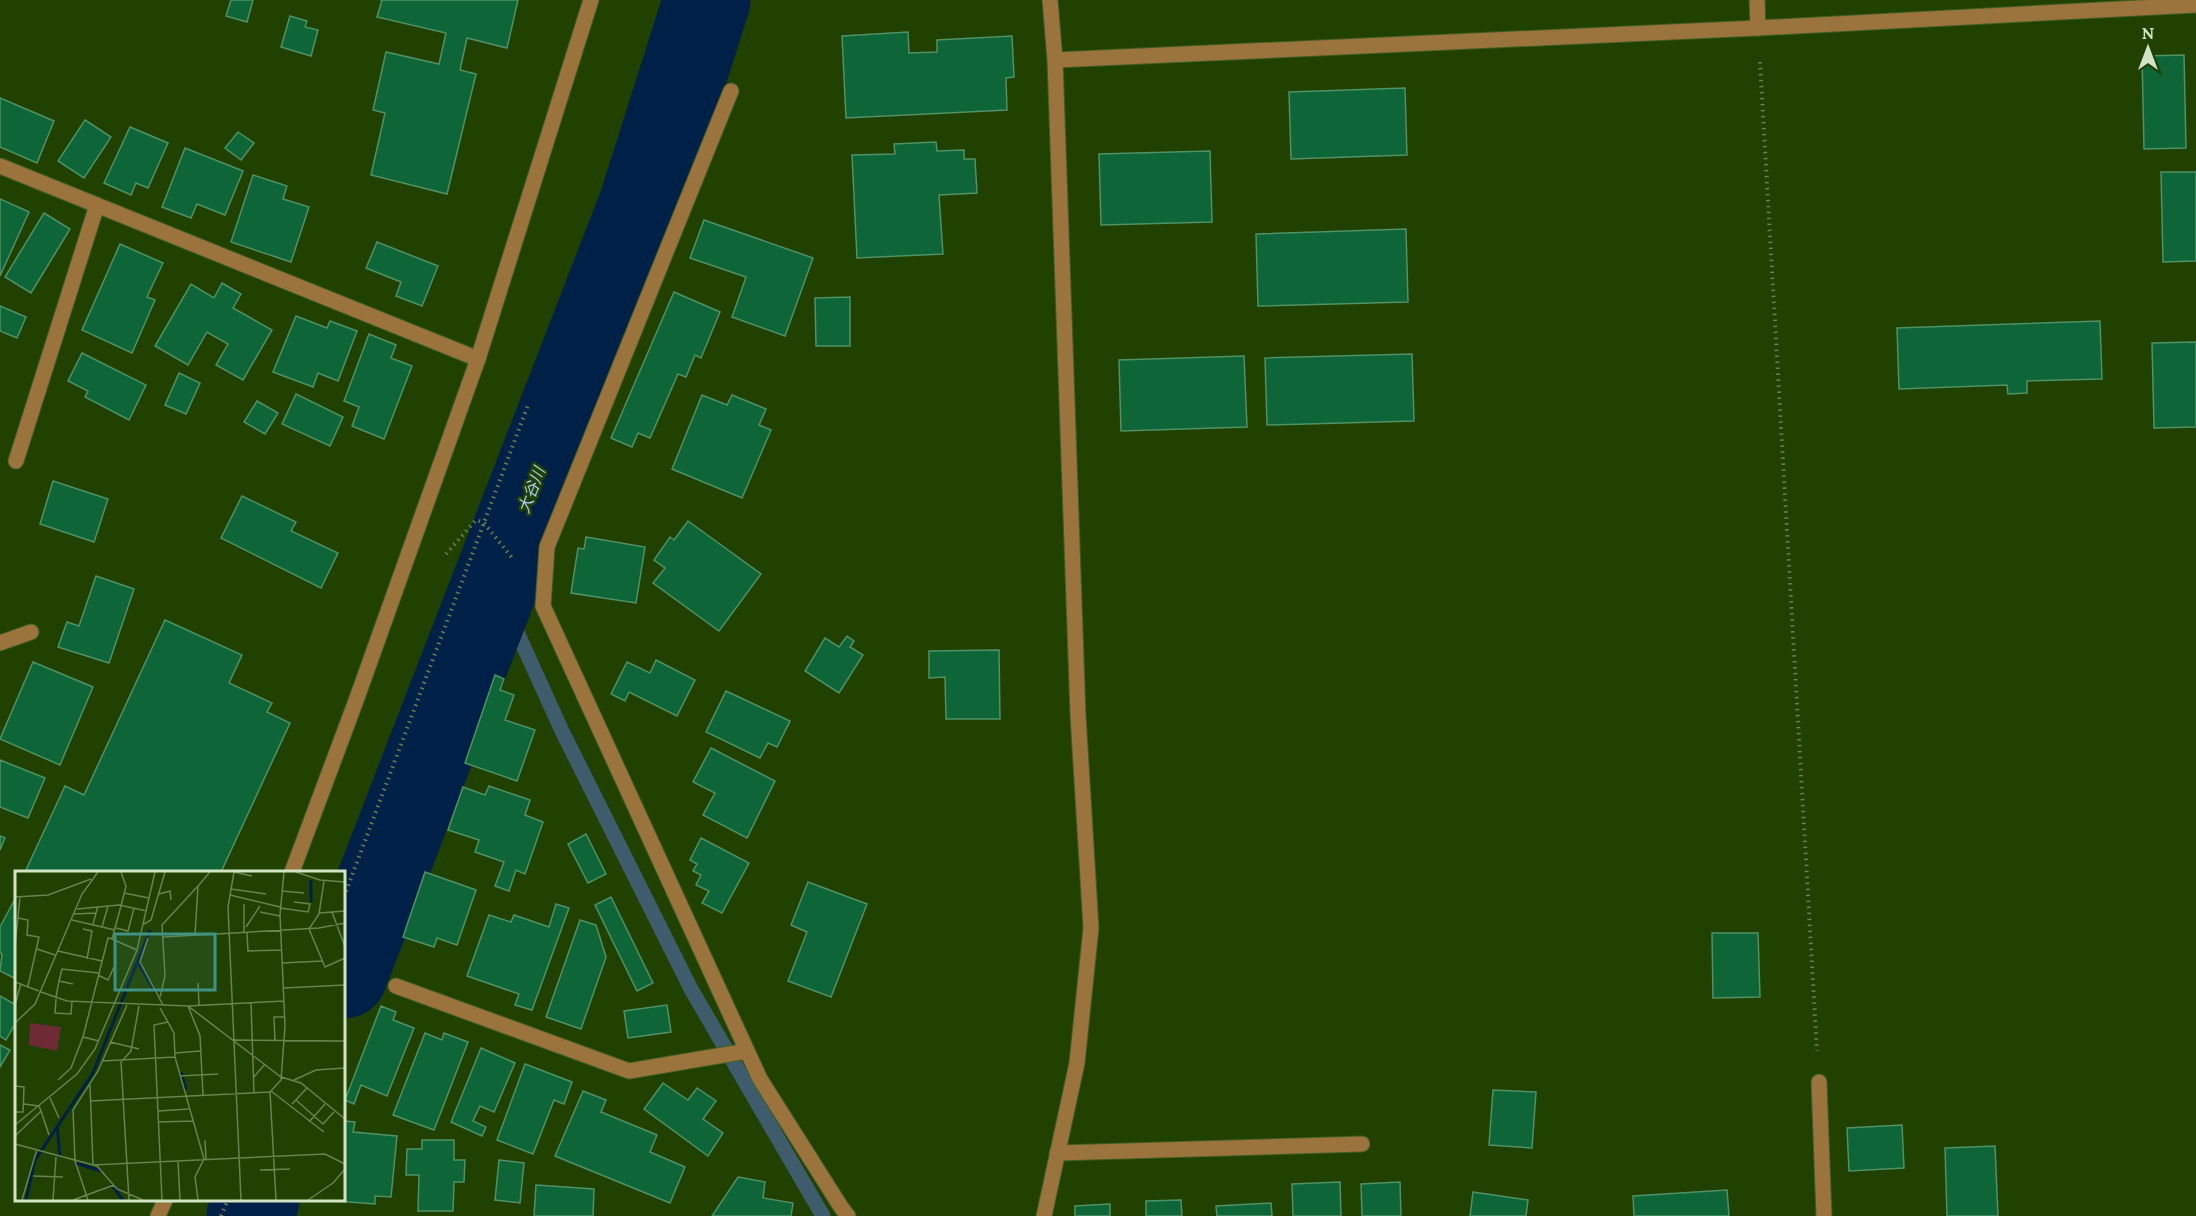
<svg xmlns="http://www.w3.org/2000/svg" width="2196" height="1216" font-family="Lora,'Noto Sans JP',serif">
  <rect width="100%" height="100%" fill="#214100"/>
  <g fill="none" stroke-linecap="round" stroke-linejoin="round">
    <path stroke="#3f5c6d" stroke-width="15" d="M 492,592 L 517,632 L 562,731 L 691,989 L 823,1216"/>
    <g stroke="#002147" stroke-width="87">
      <path d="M 344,975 L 642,205 L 707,0"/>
      <path d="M 250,1216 L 256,1200"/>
    </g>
  </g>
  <g fill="#0e6537" stroke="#509166" stroke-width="1.5">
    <path d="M 231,0 L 253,0 L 247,22 L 226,16 Z"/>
    <path d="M 380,0 L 518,0 L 507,48 L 467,38 L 460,70 L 476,74 L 447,194 L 371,175 L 385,113 L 373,110 L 386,52 L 439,64 L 446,33 L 377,17 L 382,0 Z"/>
    <path d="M 290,16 L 307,21 L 305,27 L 318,30 L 311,56 L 281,47 Z"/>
    <path d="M 908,32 L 909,53 L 937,52 L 937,40 L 1012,36 L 1014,77 L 1006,78 L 1007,110 L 846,118 L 842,36 Z"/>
    <path d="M 2184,55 L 2186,148 L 2144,149 L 2142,56 Z"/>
    <path d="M 1405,88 L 1407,155 L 1291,159 L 1289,92 Z"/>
    <path d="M 0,98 L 54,121 L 37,163 L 0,147 Z"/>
    <path d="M 85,120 L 111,137 L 84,178 L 58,161 Z"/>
    <path d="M 130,127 L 168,143 L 148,188 L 136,183 L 131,195 L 104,183 Z"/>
    <path d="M 238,132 L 254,143 L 241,160 L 225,148 Z"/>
    <path d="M 936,142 L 937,151 L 964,150 L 964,159 L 975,159 L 977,193 L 939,195 L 943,254 L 857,258 L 852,155 L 895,154 L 894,144 Z"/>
    <path d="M 185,148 L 243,171 L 225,215 L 197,204 L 191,218 L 162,207 Z"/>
    <path d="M 1210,151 L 1212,222 L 1101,225 L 1099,154 Z"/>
    <path d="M 2161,172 L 2196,172 L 2196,261 L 2163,262 Z"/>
    <path d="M 253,175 L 287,186 L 283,199 L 309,207 L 291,262 L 231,242 Z"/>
    <path d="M 0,199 L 29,212 L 0,276 Z"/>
    <path d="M 44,213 L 70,229 L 31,293 L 5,277 Z"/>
    <path d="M 704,220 L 813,258 L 785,336 L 732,317 L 746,277 L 690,258 Z"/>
    <path d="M 1406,229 L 1408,302 L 1258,306 L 1256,234 Z"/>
    <path d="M 377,242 L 438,266 L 422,306 L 396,296 L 401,282 L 366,268 Z"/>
    <path d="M 120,244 L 163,263 L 147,297 L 155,300 L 132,353 L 82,330 Z"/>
    <path d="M 222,283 L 241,294 L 233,308 L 272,330 L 243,380 L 216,365 L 228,344 L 207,332 L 188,365 L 155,346 L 191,284 L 214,298 Z"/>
    <path d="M 674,292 L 720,312 L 701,358 L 695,355 L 686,377 L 678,374 L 650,438 L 638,433 L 632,447 L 611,438 Z"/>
    <path d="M 850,297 L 850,346 L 816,346 L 815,298 Z"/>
    <path d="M 0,306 L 26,317 L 17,338 L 0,331 Z"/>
    <path d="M 296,316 L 327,328 L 330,321 L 357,331 L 338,381 L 318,373 L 313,387 L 273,372 Z"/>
    <path d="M 2100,321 L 2102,379 L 2027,381 L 2027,393 L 2008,394 L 2007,385 L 1899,389 L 1897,328 Z"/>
    <path d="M 369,334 L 396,345 L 391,358 L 412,366 L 384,439 L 352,426 L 359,407 L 344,401 Z"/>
    <path d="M 2196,342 L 2196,427 L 2154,428 L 2152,343 Z"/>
    <path d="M 82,353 L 146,385 L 129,420 L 85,397 L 88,391 L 68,381 Z"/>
    <path d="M 1412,354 L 1414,421 L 1267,425 L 1265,358 Z"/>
    <path d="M 1244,356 L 1247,427 L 1121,431 L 1119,360 Z"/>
    <path d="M 179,373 L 200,383 L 186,414 L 165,405 Z"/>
    <path d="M 296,394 L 343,417 L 330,446 L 282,424 Z"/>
    <path d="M 702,395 L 727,405 L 732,395 L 766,409 L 759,425 L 771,430 L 742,498 L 672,469 Z"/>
    <path d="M 257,401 L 278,413 L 265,434 L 244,422 Z"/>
    <path d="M 53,481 L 108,499 L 94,542 L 40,524 Z"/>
    <path d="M 242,496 L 296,522 L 291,531 L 338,553 L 321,588 L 221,538 Z"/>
    <path d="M 688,521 L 761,574 L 719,631 L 653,583 L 665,568 L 654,560 L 670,537 L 674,540 Z"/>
    <path d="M 586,537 L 645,547 L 636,603 L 571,593 L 578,548 L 584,549 Z"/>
    <path d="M 96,576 L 134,589 L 109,663 L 58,647 L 67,622 L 79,626 Z"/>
    <path d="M 165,620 L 242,655 L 229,683 L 272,703 L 267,712 L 290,723 L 221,872 L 25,872 L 65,786 L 84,795 Z"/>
    <path d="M 847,636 L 854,641 L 850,647 L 863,655 L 839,693 L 805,671 L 825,638 L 839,647 Z"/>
    <path d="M 999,650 L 1000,719 L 946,719 L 945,677 L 929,678 L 929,651 Z"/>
    <path d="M 656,660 L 695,680 L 677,716 L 629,692 L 625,701 L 611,694 L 627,662 L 650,673 Z"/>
    <path d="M 33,662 L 93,687 L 60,765 L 0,739 Z"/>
    <path d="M 495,675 L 504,679 L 500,690 L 514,695 L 505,720 L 535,730 L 517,781 L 465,763 Z"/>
    <path d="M 726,691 L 790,721 L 777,747 L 768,743 L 760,758 L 706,732 Z"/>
    <path d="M 711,748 L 775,781 L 747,838 L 703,815 L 715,793 L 693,782 Z"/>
    <path d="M 0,760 L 45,778 L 28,818 L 0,807 Z"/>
    <path d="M 489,786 L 530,800 L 525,815 L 543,822 L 525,874 L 516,870 L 509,891 L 495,886 L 504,862 L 475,852 L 479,840 L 448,830 L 463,787 L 485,795 Z"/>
    <path d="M 586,834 L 606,874 L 588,883 L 568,844 Z"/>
    <path d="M 0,836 L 5,838 L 0,850 Z"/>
    <path d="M 701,838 L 749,863 L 722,913 L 702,903 L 709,891 L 696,885 L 701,875 L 693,871 L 697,864 L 690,860 Z"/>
    <path d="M 425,872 L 476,890 L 457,945 L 437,938 L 434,947 L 403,937 Z"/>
    <path d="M 808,882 L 867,904 L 831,997 L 788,981 L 807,932 L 791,925 Z"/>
    <path d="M 16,897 L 16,979 L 0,971 L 2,954 L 0,953 L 0,927 Z"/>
    <path d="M 611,897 L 653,983 L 637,991 L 595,905 Z"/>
    <path d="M 556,904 L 569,908 L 532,1010 L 515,1005 L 519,994 L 467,976 L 489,915 L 511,922 L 514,915 L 549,927 Z"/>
    <path d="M 580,920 L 596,925 L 606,957 L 581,1029 L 546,1017 Z"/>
    <path d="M 1712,933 L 1758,933 L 1760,997 L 1713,998 Z"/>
    <path d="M 0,996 L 16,1005 L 16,1022 L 6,1040 L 0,1036 Z"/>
    <path d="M 667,1005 L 671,1032 L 628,1038 L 624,1011 Z"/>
    <path d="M 381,1006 L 396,1012 L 393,1020 L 414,1028 L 387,1096 L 361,1085 L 354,1104 L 345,1100 Z"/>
    <path d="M 425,1033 L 442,1040 L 444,1033 L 468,1042 L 434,1130 L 393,1115 Z"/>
    <path d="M 0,1045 L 10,1050 L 0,1067 Z"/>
    <path d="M 481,1048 L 515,1063 L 494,1112 L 480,1106 L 473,1121 L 486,1127 L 482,1136 L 451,1122 Z"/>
    <path d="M 525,1064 L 572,1082 L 564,1104 L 554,1100 L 533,1154 L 497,1140 Z"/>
    <path d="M 663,1083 L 688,1100 L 697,1088 L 716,1101 L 703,1119 L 723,1133 L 708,1156 L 644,1109 Z"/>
    <path d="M 1493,1090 L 1536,1092 L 1532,1148 L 1489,1145 Z"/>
    <path d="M 583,1091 L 606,1100 L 601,1112 L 657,1135 L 650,1152 L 685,1167 L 670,1203 L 555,1156 Z"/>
    <path d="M 344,1121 L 355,1122 L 353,1132 L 397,1136 L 391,1197 L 375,1196 L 375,1204 L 323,1200 L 344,1200 Z"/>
    <path d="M 1902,1125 L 1904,1168 L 1849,1171 L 1847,1128 Z"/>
    <path d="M 422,1140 L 454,1140 L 454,1160 L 465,1160 L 464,1182 L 454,1182 L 453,1211 L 418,1211 L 419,1175 L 406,1175 L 407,1149 L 422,1149 Z"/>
    <path d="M 1995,1146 L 1998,1216 L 1947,1216 L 1945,1148 Z"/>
    <path d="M 499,1160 L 524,1163 L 520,1203 L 495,1200 Z"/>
    <path d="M 738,1177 L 765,1182 L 763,1198 L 793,1203 L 791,1216 L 712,1216 Z"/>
    <path d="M 1340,1182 L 1341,1216 L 1293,1216 L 1292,1184 Z"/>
    <path d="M 1400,1182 L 1401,1216 L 1362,1216 L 1361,1184 Z"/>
    <path d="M 536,1185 L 594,1189 L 593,1216 L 534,1216 Z"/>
    <path d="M 1727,1190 L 1729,1216 L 1634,1216 L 1633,1196 Z"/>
    <path d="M 1473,1192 L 1528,1200 L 1526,1216 L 1470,1216 Z"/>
    <path d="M 1181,1200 L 1182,1216 L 1146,1216 L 1146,1201 Z"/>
    <path d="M 1271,1203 L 1272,1216 L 1217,1216 L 1216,1206 Z"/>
    <path d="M 1110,1204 L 1110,1216 L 1075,1216 L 1075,1206 Z"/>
  </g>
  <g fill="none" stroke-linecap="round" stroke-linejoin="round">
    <defs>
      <g id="minor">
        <path d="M 1757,0 L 1758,28"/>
        <path d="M 1055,60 L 1758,28 L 2196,5"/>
        <path d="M 731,91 L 547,547 L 543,606 L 760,1079 L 841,1207 L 848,1216"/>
        <path d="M 0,166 L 478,359"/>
        <path d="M 16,461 L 97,205"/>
        <path d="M 0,643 L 31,632"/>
        <path d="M 292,872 L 357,698 L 478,359 L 591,0"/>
        <path d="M 396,986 L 629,1071 L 747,1051"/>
        <path d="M 1819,1082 L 1824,1216"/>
        <path d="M 1057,1153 L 1362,1144"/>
        <path d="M 158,1216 L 165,1200"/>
        <path d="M 1044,1216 L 1077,1063 L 1091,928 L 1078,715 L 1055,60 L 1050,0"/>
      </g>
    </defs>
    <use href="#minor" stroke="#415f23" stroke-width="17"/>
    <g stroke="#67824e" stroke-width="4" stroke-dasharray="1.5 4.5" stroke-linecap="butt">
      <path d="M 1760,62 L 1817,1051"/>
      <path d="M 446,554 L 476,520 L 484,523 L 513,559"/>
      <path d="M 344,897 L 528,405"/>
      <path d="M 221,1216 L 228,1200"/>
    </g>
    <use href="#minor" stroke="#9b733c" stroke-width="15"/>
  </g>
  <g text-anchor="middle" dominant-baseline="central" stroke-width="5" stroke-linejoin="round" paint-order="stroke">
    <g font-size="16" font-style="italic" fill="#a9caf1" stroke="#214100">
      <text transform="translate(531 490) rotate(-69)">大谷川</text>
    </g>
  </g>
  <g transform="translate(15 871)">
    <rect width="330" height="330" fill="#214100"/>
    <path d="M 15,152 L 46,156 L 42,180 L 14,174 Z" fill="#6e2b35"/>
    <path fill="none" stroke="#002147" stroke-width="3" d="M 296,31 L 296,9M 122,90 L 140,121M 166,201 L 171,219M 42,254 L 45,286M 61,292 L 86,300M 96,313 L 108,329M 11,329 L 20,289 L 78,202 L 135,59"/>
    <path fill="none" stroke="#67834f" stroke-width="1.5" d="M 219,1 L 213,36 L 226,329M 219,1 L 237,5M 281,1 L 305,9 L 330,11M 309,10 L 304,43 L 294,58 L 310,96 L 330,87M 216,18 L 251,23M 267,20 L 289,22M 109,22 L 134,27M 144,23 L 155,20 L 156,29M 215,24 L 265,36M 0,26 L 33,24 L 76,8M 265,37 L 293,41 L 295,33 L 279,31M 62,38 L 104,34 L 132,40M 245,41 L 265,45M 317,41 L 330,76M 304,42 L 330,40M 59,43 L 81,42M 3,47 L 13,49 L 12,64 L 24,66 L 13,115M 57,49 L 100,59M 78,53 L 83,35M 129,53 L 136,49 L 150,1M 87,56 L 93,35M 231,56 L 245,35M 101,57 L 113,60 L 119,37M 68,58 L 77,60 L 72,88M 229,62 L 229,33M 232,62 L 233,80 L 267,79M 180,64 L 183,15 L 195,1M 148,66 L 304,57 L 330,52M 133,67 L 125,91 L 148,134M 97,68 L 122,79M 0,75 L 5,26M 22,78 L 40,84M 43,80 L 87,90M 267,92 L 307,90M 83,104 L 93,109 L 101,92M 44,110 L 47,98 L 84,102M 0,111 L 24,120M 183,112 L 184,134M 269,117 L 330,114M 26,121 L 52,130 L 173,135 L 266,206 L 286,212 L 330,248M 41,126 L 44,110 L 58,113M 145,126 L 150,105 L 147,54 L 183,15M 41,128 L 40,142 L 56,143 L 57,130M 236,132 L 239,222M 0,134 L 6,112M 145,137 L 159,162 L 160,186 L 189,288 L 180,306 L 183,329M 0,152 L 20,133 L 67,23 L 83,1M 68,166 L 93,67 L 97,68 L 106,35 L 111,15 L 106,1M 218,169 L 330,170M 260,170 L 259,146 L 270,146M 95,171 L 124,178M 160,182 L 185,180M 87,190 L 160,186M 165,205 L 203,203M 238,207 L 250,193M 43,209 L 56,197 L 68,166 L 84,170M 279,209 L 301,199 L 330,197M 75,214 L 78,294 L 310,283 L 330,293M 0,215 L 9,216 L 8,241 L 0,241M 256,220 L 309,261M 255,221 L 261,329M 188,224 L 185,165 L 173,135 L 269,130M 35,227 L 44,247M 281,229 L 308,253 L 319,241M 75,230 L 255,221 L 266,209 L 270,155 L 265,44 L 269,1M 277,233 L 292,217M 26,240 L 34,264M 143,240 L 174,238M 143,251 L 178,250M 294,251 L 310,233M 0,254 L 62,203 L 80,178 L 122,79 L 140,1M 0,265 L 26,240 L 24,235 L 9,233M 190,269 L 191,288M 0,273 L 82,295 L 102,318 L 128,329M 163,290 L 165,329M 245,299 L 275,298M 18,305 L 48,306M 7,329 L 22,278M 38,329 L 41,286M 58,329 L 99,314M 73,329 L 60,290 L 58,239 L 83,200 L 112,134M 114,329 L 106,191 L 116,180 L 124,135M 147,329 L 139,154 L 153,151M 293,329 L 318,312 L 330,298"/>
    <path fill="#409284" fill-opacity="0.15" stroke="#409284" stroke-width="3" d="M 100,63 L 200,63 L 200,119 L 100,119 Z"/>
    <rect width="330" height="330" fill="none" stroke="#d1e5c5" stroke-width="3"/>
  </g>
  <g transform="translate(2148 48)" stroke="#214100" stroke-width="4.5" paint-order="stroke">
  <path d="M0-4.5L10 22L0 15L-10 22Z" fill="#d1e5c5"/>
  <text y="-9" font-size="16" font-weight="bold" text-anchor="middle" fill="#d1e5c5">N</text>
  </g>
</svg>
